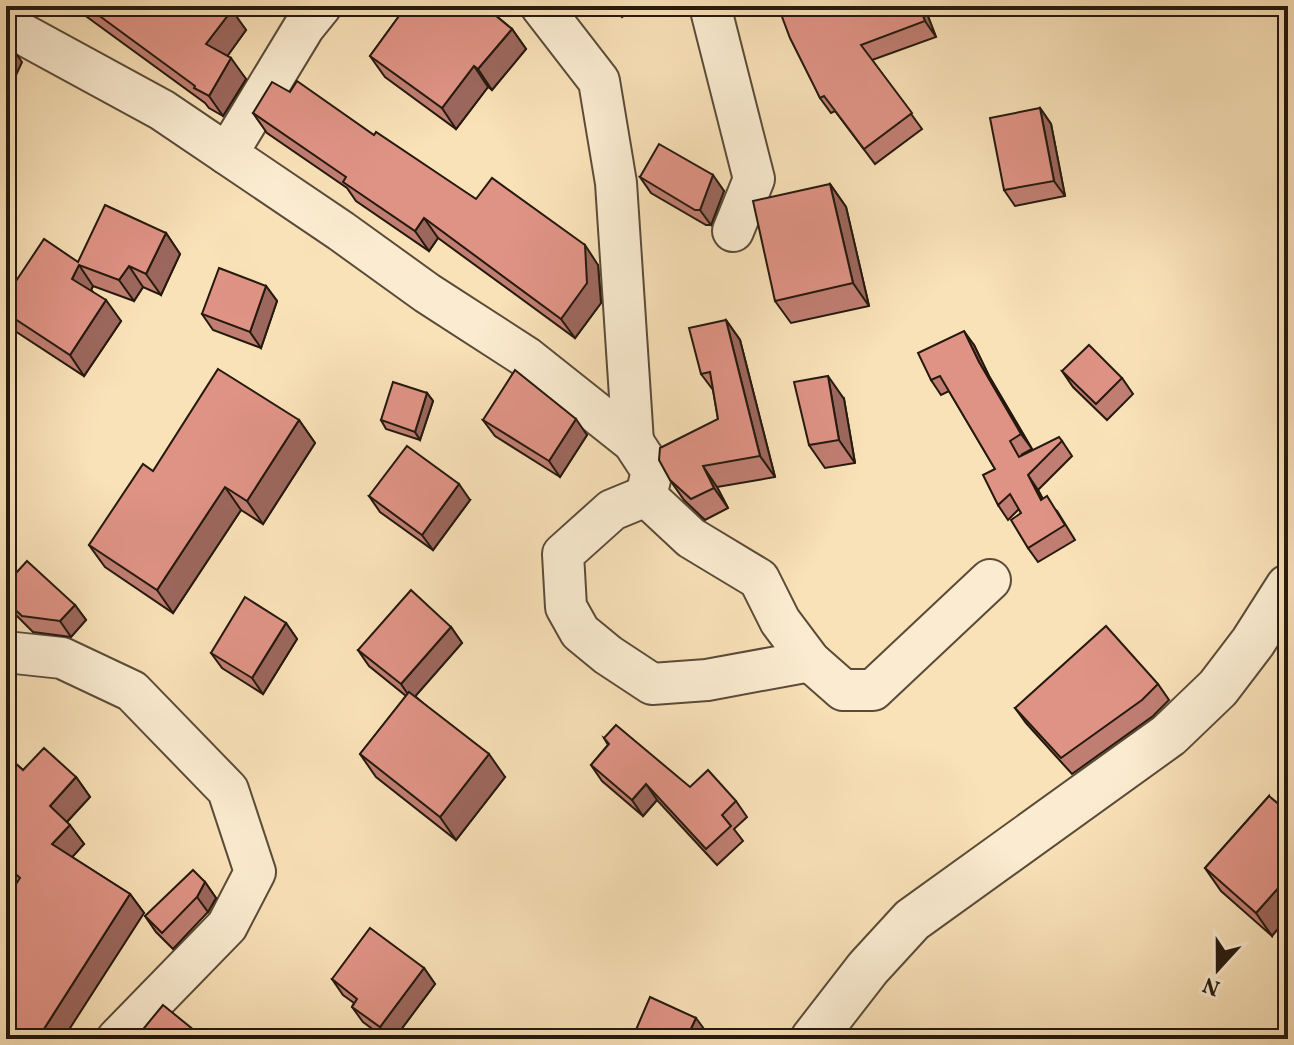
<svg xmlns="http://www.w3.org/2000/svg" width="1294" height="1045" font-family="Vollkorn,serif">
  <rect width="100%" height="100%" fill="#f9e1b8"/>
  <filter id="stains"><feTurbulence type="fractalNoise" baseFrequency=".0025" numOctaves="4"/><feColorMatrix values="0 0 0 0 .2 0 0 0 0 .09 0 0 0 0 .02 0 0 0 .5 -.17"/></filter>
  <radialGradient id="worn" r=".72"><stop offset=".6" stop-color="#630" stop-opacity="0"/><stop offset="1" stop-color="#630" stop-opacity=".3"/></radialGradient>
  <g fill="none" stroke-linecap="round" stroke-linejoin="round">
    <defs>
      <g id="minor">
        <path d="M 541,6 L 599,81 L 616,183 L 633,442"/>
        <path d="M 710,6 L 754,179 L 733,231"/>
        <path d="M 6,25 L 162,110 L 341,231 L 427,293 L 526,357 L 633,442 L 652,471 L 646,496 L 691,538 L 759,579 L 780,621 L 810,661 L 843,690 L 873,690 L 990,580"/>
        <path d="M 227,154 L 304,27 L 321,6"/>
        <path d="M 646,496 L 612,510 L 563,554 L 566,607 L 580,632 L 608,655 L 652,684 L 707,680 L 810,661"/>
        <path d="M 6,652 L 62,658 L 132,691 L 228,790 L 255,872 L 227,926 L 117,1039"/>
      </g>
      <path id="tertiary" d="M 813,1039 L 868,968 L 912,920 L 1169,735 L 1218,688 L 1253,642 L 1288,587"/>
    </defs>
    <use href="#minor" stroke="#5a4b38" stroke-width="44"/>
    <use href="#tertiary" stroke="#5a4b38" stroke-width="48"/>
    <use href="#minor" stroke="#fbecd1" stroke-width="40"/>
    <use href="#tertiary" stroke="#fbecd1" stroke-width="44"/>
  </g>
  <g fill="#c07e72" stroke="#25190e" stroke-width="2">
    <path d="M 72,6 L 227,6 L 246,30 L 227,56 L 246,79 L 223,116 L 209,108 L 205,103 Z"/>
    <path d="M 390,6 L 484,6 L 512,29 L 526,49 L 492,90 L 488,87 L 456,129 L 385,77 L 370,56 L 400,15 Z"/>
    <path d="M 615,6 L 638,6 L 622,17 Z"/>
    <path d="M 778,6 L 924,6 L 936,37 L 872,60 L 922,129 L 875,164 L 835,111 L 831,113 L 820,98 Z"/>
    <path d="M 290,92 L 374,135 L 476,199 L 598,265 L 601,303 L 575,338 L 438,238 L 429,251 L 356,201 L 347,188 L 267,133 L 253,113 Z"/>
    <path d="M 1040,108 L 1051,124 L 1065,196 L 1015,206 L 1004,190 Z"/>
    <path d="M 640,177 L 724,191 L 711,225 L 706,225 L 651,193 Z"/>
    <path d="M 830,184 L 846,207 L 869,306 L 791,323 L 775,301 Z"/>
    <path d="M 166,233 L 180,254 L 161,295 L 143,287 L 134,301 L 93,286 L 91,290 L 121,321 L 84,376 L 12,329 L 6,319 L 6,296 L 78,262 Z"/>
    <path d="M 266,286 L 277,301 L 261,348 L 213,330 L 202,314 Z"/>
    <path d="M 726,320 L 740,340 L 775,477 L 717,487 L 728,508 L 705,520 L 684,500 L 670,480 L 718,419 L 713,390 L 701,374 Z"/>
    <path d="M 974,345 L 989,376 L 1032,449 L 1021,455 L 1062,441 L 1072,456 L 1038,490 L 1043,499 L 1057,511 L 1075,540 L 1038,562 L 1028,548 L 1021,513 L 1019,509 L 1008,520 L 998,505 L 995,469 L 949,391 L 941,395 L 931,380 Z"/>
    <path d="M 1062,371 L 1122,378 L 1133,394 L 1107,420 L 1073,387 Z"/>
    <path d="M 427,393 L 433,401 L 420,440 L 386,429 L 381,420 Z"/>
    <path d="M 844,399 L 855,463 L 825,468 L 809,445 Z"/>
    <path d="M 299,420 L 315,443 L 263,524 L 241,510 L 173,613 L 105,567 L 89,545 L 153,471 Z"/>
    <path d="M 483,420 L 587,435 L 560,477 L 495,436 Z"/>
    <path d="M 369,496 L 470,500 L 433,550 L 380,512 Z"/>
    <path d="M 6,584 L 75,605 L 86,620 L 71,637 L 33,632 L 6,605 Z"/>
    <path d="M 286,623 L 297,639 L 263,694 L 222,668 L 211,653 Z"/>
    <path d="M 451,627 L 462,643 L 415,696 L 505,777 L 456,840 L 376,777 L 360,754 L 406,696 L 369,666 L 358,650 Z"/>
    <path d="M 1158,684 L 1169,700 L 1153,716 L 1072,774 L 1026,723 L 1015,708 Z"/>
    <path d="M 604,738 L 690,787 L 736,801 L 747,817 L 734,829 L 743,841 L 717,865 L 657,800 L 643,816 L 602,781 L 591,765 L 608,745 Z"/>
    <path d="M 6,755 L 23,770 L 76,777 L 90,797 L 67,822 L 84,844 L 72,857 L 130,894 L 144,913 L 9,980 L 6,979 L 6,899 L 17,882 L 6,872 Z"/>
    <path d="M 1269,796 L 1272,936 L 1221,891 L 1205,868 Z"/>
    <path d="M 205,882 L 216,898 L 208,912 L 173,949 L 156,932 L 145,916 Z"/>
    <path d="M 424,968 L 435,984 L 394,1039 L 386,1039 L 363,1022 L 352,1007 L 354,1003 L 343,995 L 332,979 Z"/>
  </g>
  <g fill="#9c675d" stroke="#25190e" stroke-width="2">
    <path d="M 919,6 L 924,6 L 936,37 L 925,21 Z"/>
    <path d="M 232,10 L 246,30 L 221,65 L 206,44 Z"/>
    <path d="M 512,29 L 526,49 L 492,90 L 478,69 Z"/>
    <path d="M 11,46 L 22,62 L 6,97 L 6,57 Z"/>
    <path d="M 231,58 L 246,79 L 223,116 L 209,96 Z"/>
    <path d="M 474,66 L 488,87 L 456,129 L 442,108 Z"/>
    <path d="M 1040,108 L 1051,124 L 1065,196 L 1054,181 Z"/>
    <path d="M 713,175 L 724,191 L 711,225 L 700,210 Z"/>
    <path d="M 830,184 L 846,207 L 869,306 L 853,283 Z"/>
    <path d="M 424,218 L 438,238 L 429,251 L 415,231 Z"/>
    <path d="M 166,233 L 180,254 L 161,295 L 146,274 Z"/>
    <path d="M 585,245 L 598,265 L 601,303 L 575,338 L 561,319 Z"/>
    <path d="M 79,265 L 93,286 L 87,299 L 72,279 Z"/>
    <path d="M 129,266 L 143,287 L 134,301 L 119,280 Z"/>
    <path d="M 266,286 L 277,301 L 261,348 L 250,332 Z"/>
    <path d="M 106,300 L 121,321 L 84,376 L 70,355 Z"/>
    <path d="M 726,320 L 740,340 L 775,477 L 760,456 Z"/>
    <path d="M 964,331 L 974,345 L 989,376 L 1032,449 L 1021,434 L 979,362 Z"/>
    <path d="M 828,376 L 844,399 L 855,463 L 839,440 Z"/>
    <path d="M 427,393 L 433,401 L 420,440 L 415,432 Z"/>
    <path d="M 576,419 L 587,435 L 560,477 L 549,461 Z"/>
    <path d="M 299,420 L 315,443 L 263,524 L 247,501 Z"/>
    <path d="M 703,466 L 717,487 L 728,508 L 714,488 Z"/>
    <path d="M 1028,475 L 1038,490 L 1051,515 L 1041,500 Z"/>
    <path d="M 459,484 L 470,500 L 433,550 L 422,535 Z"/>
    <path d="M 225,487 L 241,510 L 173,613 L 157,590 Z"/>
    <path d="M 75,605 L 86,620 L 71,637 L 60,621 Z"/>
    <path d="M 286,623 L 297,639 L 263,694 L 252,678 Z"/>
    <path d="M 451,627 L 462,643 L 412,700 L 401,684 Z"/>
    <path d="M 489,754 L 505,777 L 456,840 L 440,817 Z"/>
    <path d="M 76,777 L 90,797 L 64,825 L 50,806 Z"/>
    <path d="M 646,784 L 657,800 L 643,816 L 632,800 Z"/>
    <path d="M 70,825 L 84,844 L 66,864 L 52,844 Z"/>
    <path d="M 1288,877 L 1288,917 L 1272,936 L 1256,913 Z"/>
    <path d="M 205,882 L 216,898 L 208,912 L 197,897 Z"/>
    <path d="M 130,894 L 144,913 L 63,1039 L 47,1039 L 42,1032 Z"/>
    <path d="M 424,968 L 435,984 L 394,1039 L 388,1039 L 380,1027 Z"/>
    <path d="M 696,1018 L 707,1033 L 704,1039 L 686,1039 Z"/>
  </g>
  <g fill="#df9385" stroke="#25190e" stroke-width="2">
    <path d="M 86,6 L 227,6 L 232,10 L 206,44 L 231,58 L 209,96 L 194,88 L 195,86 Z"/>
    <path d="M 401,6 L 484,6 L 512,29 L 478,69 L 474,66 L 442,108 L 370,56 L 404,9 Z"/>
    <path d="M 778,6 L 919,6 L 925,21 L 861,45 L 912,113 L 864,149 L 824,96 L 820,98 L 790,38 Z"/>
    <path d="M 6,44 L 11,46 L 6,57 Z"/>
    <path d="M 297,81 L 374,135 L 376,132 L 476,199 L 492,178 L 585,245 L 587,283 L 561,319 L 424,218 L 415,231 L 343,182 L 346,177 L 253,113 L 272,82 L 290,92 Z"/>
    <path d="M 1040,108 L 1054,181 L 1004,190 L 990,118 Z"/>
    <path d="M 659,144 L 713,175 L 700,210 L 695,210 L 640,177 Z"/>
    <path d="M 830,184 L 853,283 L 775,301 L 753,201 Z"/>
    <path d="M 105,205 L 166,233 L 146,274 L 129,266 L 119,280 L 79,265 L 72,279 L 106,300 L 70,355 L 6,313 L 6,296 L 44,239 L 78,262 Z"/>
    <path d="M 219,268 L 266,286 L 250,332 L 202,314 Z"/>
    <path d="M 726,320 L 760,456 L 703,466 L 714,488 L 691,499 L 670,480 L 659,460 L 660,448 L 718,419 L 710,372 L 701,374 L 689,328 Z"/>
    <path d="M 964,331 L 979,362 L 1021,434 L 1010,441 L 1019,457 L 1059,437 L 1062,441 L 1028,475 L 1041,500 L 1047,496 L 1065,525 L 1028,548 L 1011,520 L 1021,513 L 1010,494 L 998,505 L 983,475 L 995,469 L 940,376 L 931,380 L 918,353 Z"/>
    <path d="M 1089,345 L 1122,378 L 1096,404 L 1062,371 Z"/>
    <path d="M 218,369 L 299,420 L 247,501 L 225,487 L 157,590 L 89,545 L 143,464 L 153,471 Z"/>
    <path d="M 515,370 L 576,419 L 549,461 L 483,420 Z"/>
    <path d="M 828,376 L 839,440 L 809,445 L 794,382 Z"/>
    <path d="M 393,382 L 427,393 L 415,432 L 381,420 Z"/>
    <path d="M 407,446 L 459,484 L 422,535 L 369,496 Z"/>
    <path d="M 27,561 L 75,605 L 60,621 L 22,616 L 6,601 L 6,584 Z"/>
    <path d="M 411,590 L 451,627 L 401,684 L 358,650 Z"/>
    <path d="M 245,597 L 286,623 L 252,678 L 211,653 Z"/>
    <path d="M 1106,626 L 1158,684 L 1142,700 L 1061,758 L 1015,708 Z"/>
    <path d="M 409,692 L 489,754 L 440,817 L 360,754 Z"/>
    <path d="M 616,725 L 690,787 L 708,770 L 736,801 L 722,815 L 731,826 L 706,849 L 646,784 L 632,800 L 591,765 L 609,744 L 604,738 Z"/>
    <path d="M 44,748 L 76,777 L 50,806 L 70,825 L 52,844 L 130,894 L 42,1032 L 50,1039 L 6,1039 L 6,984 L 15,974 L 6,968 L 6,899 L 20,878 L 6,865 L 6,755 L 23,770 Z"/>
    <path d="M 1269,796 L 1288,812 L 1288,877 L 1256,913 L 1205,868 Z"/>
    <path d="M 193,870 L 205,882 L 197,897 L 162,933 L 145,916 Z"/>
    <path d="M 370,928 L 424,968 L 380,1027 L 352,1007 L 357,999 L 332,979 Z"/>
    <path d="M 650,997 L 696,1018 L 686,1039 L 632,1039 Z"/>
    <path d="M 163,1005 L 205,1039 L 135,1039 Z"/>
  </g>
  <rect width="1294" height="1045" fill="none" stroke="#f9e1b8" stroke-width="32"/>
  <rect x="8" y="8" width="1278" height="1029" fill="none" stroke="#25190e" stroke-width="4"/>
  <rect x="16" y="16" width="1262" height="1013" fill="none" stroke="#25190e" stroke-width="2"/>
  <g transform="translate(1218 969) rotate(201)" stroke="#fbecd1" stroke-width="6" paint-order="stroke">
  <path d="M0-6L14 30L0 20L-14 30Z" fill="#25190e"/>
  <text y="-12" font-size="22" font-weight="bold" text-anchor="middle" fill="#25190e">N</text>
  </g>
  <rect width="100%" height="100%" filter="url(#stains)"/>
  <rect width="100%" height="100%" fill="url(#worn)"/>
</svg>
